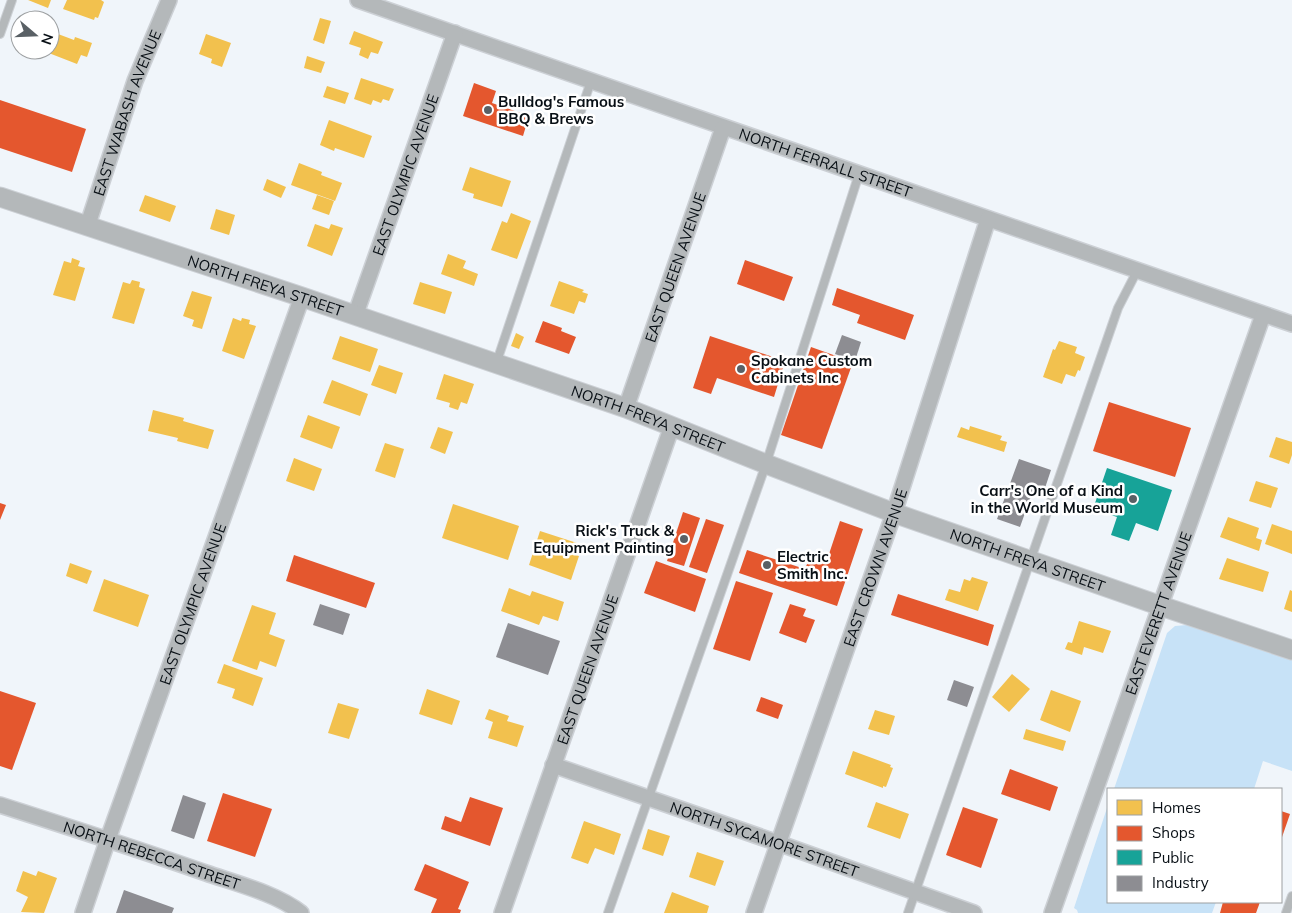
<svg xmlns="http://www.w3.org/2000/svg" width="1292" height="913" font-family="Mulish,sans-serif">
  <rect width="100%" height="100%" fill="#f0f5fa"/>
  <g fill="#c7e2f7">
    <path d="M 1187,625 L 1292,659 L 1292,771 L 1263,761 L 1254,789 L 1114,789 L 1167,633 L 1175,626 Z"/>
    <path d="M 1108,805 L 1108,902 L 1216,902 L 1212,913 L 1078,913 L 1077,910 L 1074,908 Z"/>
  </g>
  <g fill="#f2c14e">
    <path d="M 28,0 L 51,0 L 48,8 Z"/>
    <path d="M 67,0 L 101,0 L 104,2 L 98,18 L 95,17 L 94,20 L 63,9 Z"/>
    <path d="M 320,18 L 331,21 L 324,44 L 313,40 Z"/>
    <path d="M 50,31 L 74,40 L 75,37 L 92,43 L 87,57 L 81,55 L 77,64 L 41,50 L 50,50 Z"/>
    <path d="M 354,31 L 383,42 L 378,54 L 371,52 L 368,59 L 359,55 L 361,48 L 349,44 Z"/>
    <path d="M 206,34 L 231,43 L 222,67 L 211,63 L 212,59 L 199,54 Z"/>
    <path d="M 307,56 L 325,62 L 321,73 L 304,68 Z"/>
    <path d="M 361,78 L 394,89 L 389,101 L 383,99 L 381,103 L 373,100 L 371,105 L 354,99 Z"/>
    <path d="M 327,86 L 349,93 L 345,104 L 323,97 Z"/>
    <path d="M 329,120 L 372,136 L 364,158 L 335,148 L 334,151 L 320,145 Z"/>
    <path d="M 299,163 L 322,172 L 321,175 L 342,183 L 335,201 L 291,185 Z"/>
    <path d="M 470,167 L 511,181 L 502,207 L 473,198 L 474,194 L 462,190 Z"/>
    <path d="M 267,179 L 286,187 L 281,198 L 263,190 Z"/>
    <path d="M 145,195 L 176,206 L 170,222 L 139,211 Z"/>
    <path d="M 317,195 L 334,201 L 329,215 L 312,209 Z"/>
    <path d="M 216,209 L 235,215 L 229,235 L 210,229 Z"/>
    <path d="M 511,213 L 531,221 L 517,259 L 491,250 L 502,221 L 507,223 Z"/>
    <path d="M 315,224 L 329,229 L 331,224 L 343,228 L 332,256 L 307,246 Z"/>
    <path d="M 448,254 L 466,261 L 463,268 L 478,274 L 474,286 L 441,274 Z"/>
    <path d="M 72,258 L 80,261 L 78,266 L 85,268 L 75,301 L 53,295 L 64,261 L 71,263 Z"/>
    <path d="M 132,280 L 140,282 L 139,287 L 145,289 L 134,324 L 112,318 L 123,282 L 130,284 Z"/>
    <path d="M 559,281 L 584,290 L 582,292 L 588,294 L 585,303 L 579,301 L 574,314 L 550,306 Z"/>
    <path d="M 420,282 L 452,292 L 445,314 L 413,304 Z"/>
    <path d="M 192,291 L 212,297 L 202,329 L 192,326 L 194,320 L 183,316 Z"/>
    <path d="M 233,318 L 241,321 L 242,318 L 250,320 L 249,324 L 256,326 L 244,359 L 222,351 Z"/>
    <path d="M 516,333 L 524,337 L 519,349 L 511,346 Z"/>
    <path d="M 340,336 L 378,349 L 370,372 L 332,359 Z"/>
    <path d="M 1059,341 L 1077,347 L 1075,353 L 1085,357 L 1080,371 L 1078,370 L 1075,377 L 1066,374 L 1062,384 L 1043,377 L 1053,349 L 1055,350 Z"/>
    <path d="M 379,365 L 403,373 L 396,394 L 371,385 Z"/>
    <path d="M 444,374 L 474,384 L 467,404 L 461,402 L 458,410 L 449,407 L 450,403 L 436,399 Z"/>
    <path d="M 332,380 L 368,394 L 360,416 L 323,403 Z"/>
    <path d="M 153,410 L 184,418 L 183,421 L 214,430 L 208,449 L 177,441 L 178,438 L 148,431 Z"/>
    <path d="M 308,415 L 340,427 L 332,449 L 300,437 Z"/>
    <path d="M 970,426 L 1002,436 L 1000,440 L 1007,442 L 1004,452 L 957,437 L 961,427 L 969,430 Z"/>
    <path d="M 438,427 L 453,432 L 445,454 L 430,448 Z"/>
    <path d="M 1276,437 L 1292,442 L 1292,455 L 1289,464 L 1269,457 Z"/>
    <path d="M 385,443 L 404,449 L 395,478 L 375,471 Z"/>
    <path d="M 294,458 L 322,469 L 314,491 L 286,481 Z"/>
    <path d="M 1256,481 L 1278,488 L 1271,508 L 1249,501 Z"/>
    <path d="M 453,504 L 519,526 L 508,560 L 442,538 Z"/>
    <path d="M 1228,517 L 1259,528 L 1256,538 L 1262,540 L 1259,551 L 1220,537 Z"/>
    <path d="M 1272,524 L 1292,531 L 1292,554 L 1265,544 Z"/>
    <path d="M 540,531 L 577,543 L 573,554 L 579,556 L 571,580 L 529,565 Z"/>
    <path d="M 1227,558 L 1269,572 L 1263,592 L 1219,579 Z"/>
    <path d="M 70,563 L 92,571 L 87,584 L 66,576 Z"/>
    <path d="M 972,577 L 988,582 L 978,611 L 945,600 L 949,589 L 960,592 L 964,579 L 970,581 Z"/>
    <path d="M 104,579 L 149,595 L 138,627 L 93,611 Z"/>
    <path d="M 509,588 L 530,596 L 532,591 L 564,602 L 558,621 L 543,616 L 539,625 L 501,611 Z"/>
    <path d="M 1290,590 L 1292,591 L 1292,612 L 1284,609 Z"/>
    <path d="M 252,605 L 276,613 L 269,634 L 285,640 L 276,667 L 260,661 L 257,670 L 232,661 Z"/>
    <path d="M 1079,621 L 1111,631 L 1103,653 L 1084,647 L 1082,655 L 1065,649 L 1068,642 L 1072,643 Z"/>
    <path d="M 224,664 L 263,678 L 253,706 L 232,698 L 235,689 L 217,683 Z"/>
    <path d="M 1012,674 L 1030,689 L 1009,712 L 992,697 Z"/>
    <path d="M 427,689 L 460,701 L 452,725 L 419,714 Z"/>
    <path d="M 1051,690 L 1081,701 L 1070,732 L 1040,720 Z"/>
    <path d="M 338,703 L 359,709 L 349,739 L 328,733 Z"/>
    <path d="M 489,709 L 509,716 L 507,721 L 524,726 L 517,747 L 488,738 L 493,722 L 485,719 Z"/>
    <path d="M 875,710 L 895,716 L 889,735 L 868,729 Z"/>
    <path d="M 1026,729 L 1066,741 L 1063,751 L 1023,739 Z"/>
    <path d="M 853,751 L 891,765 L 890,767 L 893,768 L 886,787 L 883,786 L 883,788 L 845,774 Z"/>
    <path d="M 876,802 L 909,814 L 900,839 L 867,827 Z"/>
    <path d="M 584,821 L 621,834 L 614,855 L 595,848 L 588,864 L 571,858 Z"/>
    <path d="M 648,829 L 670,836 L 663,856 L 642,849 Z"/>
    <path d="M 697,852 L 724,861 L 715,886 L 689,877 Z"/>
    <path d="M 23,871 L 36,876 L 38,871 L 57,878 L 44,913 L 21,912 L 28,897 L 16,891 Z"/>
    <path d="M 672,892 L 709,906 L 707,913 L 664,913 Z"/>
  </g>
  <g fill="#e4572e">
    <path d="M 474,83 L 496,91 L 492,103 L 529,116 L 523,136 L 463,116 Z"/>
    <path d="M 0,100 L 86,129 L 72,172 L 0,148 Z"/>
    <path d="M 745,260 L 793,277 L 784,301 L 737,284 Z"/>
    <path d="M 837,288 L 914,315 L 905,340 L 857,323 L 860,315 L 832,305 Z"/>
    <path d="M 543,321 L 562,328 L 561,331 L 576,337 L 569,354 L 535,342 Z"/>
    <path d="M 710,336 L 785,361 L 774,397 L 717,378 L 711,394 L 693,388 Z"/>
    <path d="M 811,347 L 853,362 L 822,449 L 781,435 Z"/>
    <path d="M 1109,402 L 1191,428 L 1175,477 L 1093,451 Z"/>
    <path d="M 0,503 L 6,505 L 0,520 Z"/>
    <path d="M 683,512 L 700,518 L 684,566 L 667,561 Z"/>
    <path d="M 706,519 L 724,525 L 707,573 L 689,567 Z"/>
    <path d="M 840,521 L 863,529 L 837,606 L 739,573 L 747,550 L 805,569 L 811,554 L 827,560 Z"/>
    <path d="M 294,555 L 375,583 L 366,608 L 286,581 Z"/>
    <path d="M 656,561 L 706,579 L 695,612 L 644,593 Z"/>
    <path d="M 736,581 L 773,593 L 750,661 L 713,649 Z"/>
    <path d="M 898,594 L 994,625 L 988,646 L 891,615 Z"/>
    <path d="M 790,604 L 806,609 L 803,616 L 815,620 L 806,643 L 779,633 Z"/>
    <path d="M 0,691 L 36,703 L 12,770 L 0,766 Z"/>
    <path d="M 761,697 L 783,705 L 778,719 L 756,711 Z"/>
    <path d="M 1010,769 L 1058,787 L 1050,811 L 1001,794 Z"/>
    <path d="M 223,793 L 272,809 L 255,857 L 207,841 Z"/>
    <path d="M 470,797 L 503,808 L 490,846 L 441,829 L 445,816 L 461,822 Z"/>
    <path d="M 963,807 L 998,819 L 981,868 L 946,855 Z"/>
    <path d="M 1281,811 L 1290,814 L 1281,840 Z"/>
    <path d="M 425,864 L 469,882 L 458,909 L 461,910 L 460,913 L 431,913 L 437,899 L 414,890 Z"/>
    <path d="M 1223,902 L 1260,902 L 1256,913 L 1220,913 Z"/>
  </g>
  <path fill="#17a398" d="M 1107,468 L 1172,490 L 1158,531 L 1136,523 L 1129,541 L 1111,535 L 1117,517 L 1093,509 Z"/>
  <g fill="#8d8d92">
    <path d="M 842,335 L 861,342 L 855,361 L 835,354 Z"/>
    <path d="M 1019,459 L 1051,470 L 1045,488 L 1035,485 L 1020,527 L 997,519 Z"/>
    <path d="M 320,604 L 350,614 L 343,635 L 313,625 Z"/>
    <path d="M 508,623 L 560,641 L 548,675 L 496,657 Z"/>
    <path d="M 954,680 L 974,687 L 967,707 L 947,700 Z"/>
    <path d="M 183,795 L 206,803 L 194,839 L 171,831 Z"/>
    <path d="M 124,890 L 174,908 L 172,913 L 116,913 Z"/>
  </g>
  <g fill="none" stroke-linecap="round" stroke-linejoin="round">
    <defs>
      <g id="service">
        <path d="M 0,34 L 12,0"/>
        <path d="M 496,364 L 591,81"/>
        <path d="M 608,913 L 766,464 L 859,174"/>
        <path d="M 908,913 L 1118,308 L 1137,271"/>
        <path d="M 1286,913 L 1292,896"/>
      </g>
      <g id="minor">
        <path id="s1" d="M 358,0 L 1292,324"/>
        <path id="s2" d="M 87,227 L 135,81 L 169,0"/>
        <path id="s3" d="M 355,316 L 455,33"/>
        <path id="s4" d="M 626,408 L 723,128"/>
        <path id="s5" d="M 553,765 L 778,843 L 974,913"/>
        <path id="s6" d="M 0,805 C 69,827 138,849 206,873 C 235,883 278,894 301,913"/>
        <path id="s7" d="M 83,913 L 108,839 L 302,297"/>
        <path id="s8" d="M 502,913 L 672,426"/>
        <path id="s9" d="M 754,913 L 894,513 L 988,219"/>
        <path id="s10" d="M 1052,913 L 1263,315"/>
      </g>
      <g id="tertiary">
        <path id="s11" d="M 0,197 L 302,297 L 626,408 L 766,464 L 894,513 L 1161,606 L 1292,650"/>
      </g>
    </defs>
    <use href="#service" stroke="#ccd0d5" stroke-width="10"/>
    <use href="#minor" stroke="#ccd0d5" stroke-width="18"/>
    <use href="#tertiary" stroke="#ccd0d5" stroke-width="21"/>
    <use href="#service" stroke="#b4b8ba" stroke-width="8"/>
    <use href="#minor" stroke="#b4b8ba" stroke-width="15"/>
    <use href="#tertiary" stroke="#b4b8ba" stroke-width="19"/>
  </g>
  <g fill="#596065" stroke="#fff" stroke-width="2">
    <circle cx="488" cy="110" r="5"/>
    <circle cx="741" cy="369" r="5"/>
    <circle cx="1133" cy="499" r="5"/>
    <circle cx="684" cy="539" r="5"/>
    <circle cx="767" cy="565" r="5"/>
  </g>
  <g text-anchor="middle" dominant-baseline="central" stroke-width="5" stroke-linejoin="round" paint-order="stroke">
    <g font-size="15" font-weight="bold" fill="#080f15" stroke="#fff" text-anchor="start">
      <text x="498" y="101">Bulldog's Famous<tspan x="498" dy="17">BBQ &amp; Brews</tspan></text>
      <text x="751" y="360">Spokane Custom<tspan x="751" dy="17">Cabinets Inc</tspan></text>
      <text x="1123" y="490" text-anchor="end">Carr's One of a Kind<tspan x="1123" dy="17">in the World Museum</tspan></text>
      <text x="674" y="530" text-anchor="end">Rick's Truck &amp;<tspan x="674" dy="17">Equipment Painting</tspan></text>
      <text x="777" y="556">Electric<tspan x="777" dy="17">Smith Inc.</tspan></text>
    </g>
    <g font-size="15" fill="#080f15" stroke="#fff">
      <text stroke="none"><textPath href="#s2" startOffset="121">EAST WABASH AVENUE</textPath></text>
      <text stroke="none"><textPath href="#s1" startOffset="495">NORTH FERRALL STREET</textPath></text>
      <text stroke="none"><textPath href="#s3" startOffset="150">EAST OLYMPIC AVENUE</textPath></text>
      <text stroke="none"><textPath href="#s4" startOffset="149">EAST QUEEN AVENUE</textPath></text>
      <text stroke="none"><textPath href="#s11" startOffset="280">NORTH FREYA STREET</textPath></text>
      <text stroke="none"><textPath href="#s11" startOffset="685">NORTH FREYA STREET</textPath></text>
      <text stroke="none"><textPath href="#s11" startOffset="1090">NORTH FREYA STREET</textPath></text>
      <text stroke="none"><textPath href="#s9" startOffset="366">EAST CROWN AVENUE</textPath></text>
      <text stroke="none"><textPath href="#s7" startOffset="328">EAST OLYMPIC AVENUE</textPath></text>
      <text stroke="none"><textPath href="#s10" startOffset="318">EAST EVERETT AVENUE</textPath></text>
      <text stroke="none"><textPath href="#s8" startOffset="258">EAST QUEEN AVENUE</textPath></text>
      <text stroke="none"><textPath href="#s5" startOffset="224">NORTH SYCAMORE STREET</textPath></text>
      <text stroke="none"><textPath href="#s6" startOffset="160">NORTH REBECCA STREET</textPath></text>
    </g>
  </g>
  <rect x="1107" y="788" width="175" height="115" fill="#ffffff" stroke="#9c9fa1"/>
  <rect x="1117" y="800" width="25" height="15" fill="#f2c14e" stroke="#9c9fa1"/>
  <text x="1152" y="813" font-size="15" fill="#080f15">Homes</text>
  <rect x="1117" y="826" width="25" height="15" fill="#e4572e" stroke="#9c9fa1"/>
  <text x="1152" y="838" font-size="15" fill="#080f15">Shops</text>
  <rect x="1117" y="850" width="25" height="15" fill="#17a398" stroke="#9c9fa1"/>
  <text x="1152" y="863" font-size="15" fill="#080f15">Public</text>
  <rect x="1117" y="876" width="25" height="15" fill="#8d8d92" stroke="#9c9fa1"/>
  <text x="1152" y="888" font-size="15" fill="#080f15">Industry</text>
  <g transform="translate(35 35) rotate(109)"><circle r="24" fill="#ffffff" stroke="#9c9fa1"/>
  <path d="M0-4L9 19L0 12L-9 19Z" fill="#596065"/>
  <text y="-8" font-size="14" font-weight="bold" text-anchor="middle" fill="#080f15">N</text>
  </g>
</svg>
